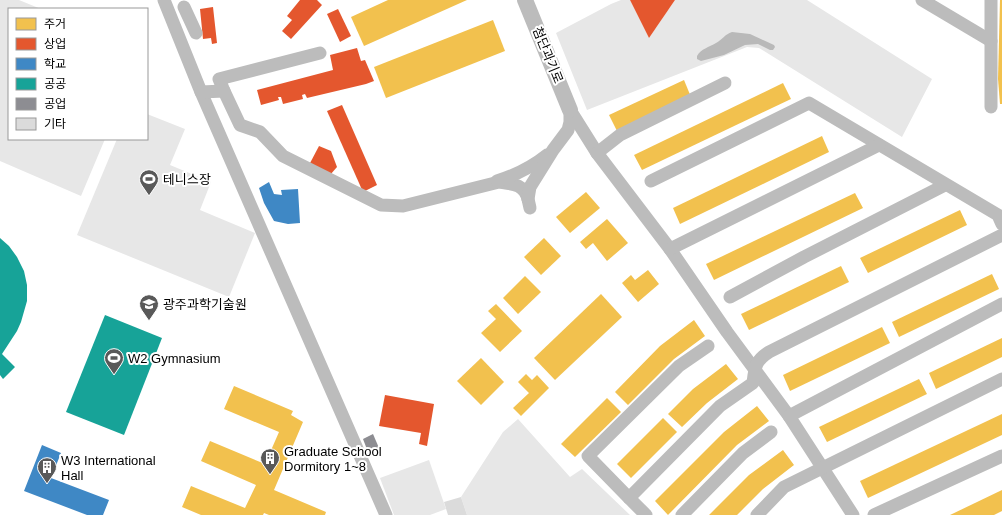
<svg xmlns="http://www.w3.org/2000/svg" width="1002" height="515" font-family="Arial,'Noto Sans KR',sans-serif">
  <rect width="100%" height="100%" fill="#fff"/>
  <g fill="#e7e7e7">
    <path d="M 0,0 L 19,0 L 41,9 L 9,9 L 9,139 L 105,139 L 81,196 L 0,161 Z"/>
    <path d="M 621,0 L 630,0 L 649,38 L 675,0 L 807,0 L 932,79 L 902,137 L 759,48 L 747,47 L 587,110 L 556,33 L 611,4 Z"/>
    <path d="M 147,114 L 185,129 L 170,165 L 211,182 L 200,210 L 255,233 L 229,297 L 77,235 L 117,139 L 147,139 Z"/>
    <path d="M 518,419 L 570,477 L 582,469 L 630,515 L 467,515 L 461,497 L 503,432 Z"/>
    <path d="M 429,460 L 446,509 L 430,515 L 394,515 L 380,478 Z"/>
  </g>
  <path fill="#b9b9b9" d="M 732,32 L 750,34 L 774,45 L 775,47 L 773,50 L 770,50 L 758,44 L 745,45 L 724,55 L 701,61 L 697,59 L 697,56 C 701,49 709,47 716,43 C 722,40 725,34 732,32 Z"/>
  <g fill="#f2c14e">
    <path d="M 388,0 L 467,0 L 364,46 L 351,17 Z"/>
    <path d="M 1000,0 L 1002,0 L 1002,104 L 1000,104 L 998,79 Z"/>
    <path d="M 493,20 L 505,51 L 386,98 L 374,67 Z"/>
    <path d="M 684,80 L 691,97 L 617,131 L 609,115 Z"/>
    <path d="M 783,83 L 791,99 L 642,170 L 634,155 Z"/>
    <path d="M 822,136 L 829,152 L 680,224 L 673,208 Z"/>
    <path d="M 586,192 L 600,208 L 570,233 L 556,217 Z"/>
    <path d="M 855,193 L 863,208 L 714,280 L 706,264 Z"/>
    <path d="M 960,210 L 967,225 L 868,273 L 860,258 Z"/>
    <path d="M 607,219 L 628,243 L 607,261 L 593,243 L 586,249 L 580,242 Z"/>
    <path d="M 544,238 L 561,256 L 541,275 L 524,257 Z"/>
    <path d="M 841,266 L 849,282 L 749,330 L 741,314 Z"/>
    <path d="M 648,270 L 659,284 L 638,302 L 622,283 L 631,275 L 635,280 Z"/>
    <path d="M 992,274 L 999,289 L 899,337 L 892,322 Z"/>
    <path d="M 525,276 L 541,292 L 518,314 L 503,298 Z"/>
    <path d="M 601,294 L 622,317 L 555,380 L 534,358 Z"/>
    <path d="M 496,304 L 522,331 L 500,352 L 481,333 L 496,319 L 488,311 Z"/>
    <path d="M 694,320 L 705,336 L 674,359 L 628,405 L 615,392 L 660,346 Z"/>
    <path d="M 882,327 L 890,343 L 790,391 L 783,375 Z"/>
    <path d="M 1002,338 L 1002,357 L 936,389 L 929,373 Z"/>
    <path d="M 481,358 L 504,382 L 481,405 L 457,381 Z"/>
    <path d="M 726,364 L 738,379 L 707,403 L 682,427 L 668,414 L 693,389 Z"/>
    <path d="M 526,374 L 532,380 L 537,375 L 549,388 L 521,416 L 513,408 L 529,393 L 518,382 Z"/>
    <path d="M 919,379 L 927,394 L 827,442 L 819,427 Z"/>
    <path d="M 234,386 L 293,411 L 291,415 L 303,422 L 274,490 L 326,512 L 325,515 L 269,515 L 264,513 L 263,515 L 201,515 L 182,507 L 191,486 L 245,508 L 256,485 L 201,461 L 210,441 L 265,464 L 279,432 L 224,409 Z"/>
    <path d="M 607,398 L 621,412 L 575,457 L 561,444 Z"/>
    <path d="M 757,406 L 769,421 L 737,445 L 668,515 L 655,501 L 724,432 Z"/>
    <path d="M 1002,414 L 1002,435 L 868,498 L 860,481 Z"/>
    <path d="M 663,418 L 677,432 L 631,478 L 617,464 Z"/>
    <path d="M 783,450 L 794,465 L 763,489 L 737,515 L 709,515 L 749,475 Z"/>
    <path d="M 1002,490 L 1002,511 L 994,515 L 950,515 Z"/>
  </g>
  <g fill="#e4572e">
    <path d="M 300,0 L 317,0 L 322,5 L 291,39 L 282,31 L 292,20 L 287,16 Z"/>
    <path d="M 630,0 L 675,0 L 649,38 Z"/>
    <path d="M 213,7 L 217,43 L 212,44 L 211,38 L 203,39 L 200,9 Z"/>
    <path d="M 338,9 L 351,36 L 340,42 L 327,14 Z"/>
    <path d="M 357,48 L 361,61 L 365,60 L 374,81 L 366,84 L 307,98 L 305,94 L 302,95 L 303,99 L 283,104 L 281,97 L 278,97 L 279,100 L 261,105 L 257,90 L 333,70 L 330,55 Z"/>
    <path d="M 342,105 L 377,185 L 363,192 L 327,111 Z"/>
    <path d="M 319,146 L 331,151 L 337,167 L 330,175 L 309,165 Z"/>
    <path d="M 385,395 L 434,404 L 427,446 L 419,444 L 421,433 L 379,426 Z"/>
  </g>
  <g fill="#3f88c5">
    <path d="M 269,182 L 274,194 L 282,195 L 281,190 L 298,189 L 300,223 L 288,224 L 274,221 L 264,203 L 259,188 Z"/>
    <path d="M 42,445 L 61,453 L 51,478 L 109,500 L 103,515 L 87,515 L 24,491 Z"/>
  </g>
  <g fill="#17a398">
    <path d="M 0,238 L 9,246 L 17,257 L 24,271 L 27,285 L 27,301 L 21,322 L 17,331 L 2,354 L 15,367 L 3,379 L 0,375 Z"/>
    <path d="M 105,315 L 162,338 L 124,435 L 66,412 Z"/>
  </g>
  <path fill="#8d8d92" d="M 373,434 L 379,448 L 368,452 L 363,439 Z"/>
  <path fill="#dbdbdb" d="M 461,497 L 467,515 L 448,515 L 444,502 Z"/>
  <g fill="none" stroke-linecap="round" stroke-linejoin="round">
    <g stroke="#bcbcbc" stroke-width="13">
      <path d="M 164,0 L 201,92 L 386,515"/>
      <path d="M 922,0 L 991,41"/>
      <path d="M 184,7 L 196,33"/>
      <path d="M 224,91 L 219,79 L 320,53"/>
      <path d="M 201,92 L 224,91 L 240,125 L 260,132 L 283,156 L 381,205 L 403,206 L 499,182 C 513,184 524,184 528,199"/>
      <path d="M 991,107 L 991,0"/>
      <path d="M 570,110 L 597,153 L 670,249 L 727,332 L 789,416 L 853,515"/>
      <path d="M 597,153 L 620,135 L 725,83"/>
      <path d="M 497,181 C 516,175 532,167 547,155"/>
      <path d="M 651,181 L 809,103 L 998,215 L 1002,224"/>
      <path d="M 530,208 L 528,199 L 530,187 L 553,150 L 568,130 L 570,122 L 570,110"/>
      <path d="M 670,249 L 879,145"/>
      <path d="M 730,297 L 804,257 L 945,185"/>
      <path d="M 708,346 L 679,366 L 588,456 L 629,498 L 720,406 L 753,383 C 755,367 755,361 769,352 L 1002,235"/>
      <path d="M 789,416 L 1002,304"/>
      <path d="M 629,498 L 646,515"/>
      <path d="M 682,515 L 743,453 L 771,432"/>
      <path d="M 757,515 L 784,487 L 1002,379"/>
      <path d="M 874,515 L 1002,456"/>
    </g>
    <path stroke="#bcbcbc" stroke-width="16" d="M 525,0 L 570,110"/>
  </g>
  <defs>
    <symbol id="stadium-pin" viewBox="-11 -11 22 30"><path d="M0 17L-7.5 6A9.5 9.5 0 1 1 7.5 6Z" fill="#595959" stroke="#fff"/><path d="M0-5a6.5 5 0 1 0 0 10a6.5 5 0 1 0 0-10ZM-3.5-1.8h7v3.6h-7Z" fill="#fff"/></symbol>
    <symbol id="university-pin" viewBox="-11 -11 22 30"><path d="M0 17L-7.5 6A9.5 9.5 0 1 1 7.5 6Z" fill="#595959" stroke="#fff"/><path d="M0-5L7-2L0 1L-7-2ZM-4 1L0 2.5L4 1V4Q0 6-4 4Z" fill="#fff"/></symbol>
    <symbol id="building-pin" viewBox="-11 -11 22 30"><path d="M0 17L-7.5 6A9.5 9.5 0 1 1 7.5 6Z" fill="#595959" stroke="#fff"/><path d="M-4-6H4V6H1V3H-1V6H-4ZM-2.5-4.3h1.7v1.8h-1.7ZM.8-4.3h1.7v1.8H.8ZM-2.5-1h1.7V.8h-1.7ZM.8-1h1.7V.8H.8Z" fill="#fff"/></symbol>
  </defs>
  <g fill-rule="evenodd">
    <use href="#stadium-pin" x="138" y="168" width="22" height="30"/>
    <use href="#university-pin" x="138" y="293" width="22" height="30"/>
    <use href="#stadium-pin" x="103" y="347" width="22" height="30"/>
    <use href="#building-pin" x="259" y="447" width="22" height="30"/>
    <use href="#building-pin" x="36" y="456" width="22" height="30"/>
  </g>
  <g text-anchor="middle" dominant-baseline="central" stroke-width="4" stroke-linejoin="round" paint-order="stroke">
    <g font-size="13" fill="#000" stroke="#fff">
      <text transform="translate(548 55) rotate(68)">첨단과기로</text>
    </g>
    <g font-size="13" fill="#000" stroke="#fff" text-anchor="start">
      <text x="163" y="179">테니스장</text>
      <text x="163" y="304">광주과학기술원</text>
      <text x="128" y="358">W2 Gymnasium</text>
      <text x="284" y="451">Graduate School<tspan x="284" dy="15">Dormitory 1~8</tspan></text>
      <text x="61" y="460">W3 International<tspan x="61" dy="15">Hall</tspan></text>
    </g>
  </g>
  <rect x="8" y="8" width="140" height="132" fill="#ffffff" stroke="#999999"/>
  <rect x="16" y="18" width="20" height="12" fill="#f2c14e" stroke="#999999"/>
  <text x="44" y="28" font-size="12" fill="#000000">주거</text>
  <rect x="16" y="38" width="20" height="12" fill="#e4572e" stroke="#999999"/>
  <text x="44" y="48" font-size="12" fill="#000000">상업</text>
  <rect x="16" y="58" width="20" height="12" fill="#3f88c5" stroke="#999999"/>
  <text x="44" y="68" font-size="12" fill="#000000">학교</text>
  <rect x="16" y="78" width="20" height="12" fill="#17a398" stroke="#999999"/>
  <text x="44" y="88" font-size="12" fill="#000000">공공</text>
  <rect x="16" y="98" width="20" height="12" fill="#8d8d92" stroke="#999999"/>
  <text x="44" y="108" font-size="12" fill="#000000">공업</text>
  <rect x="16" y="118" width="20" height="12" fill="#dbdbdb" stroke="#999999"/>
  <text x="44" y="128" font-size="12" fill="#000000">기타</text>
</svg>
